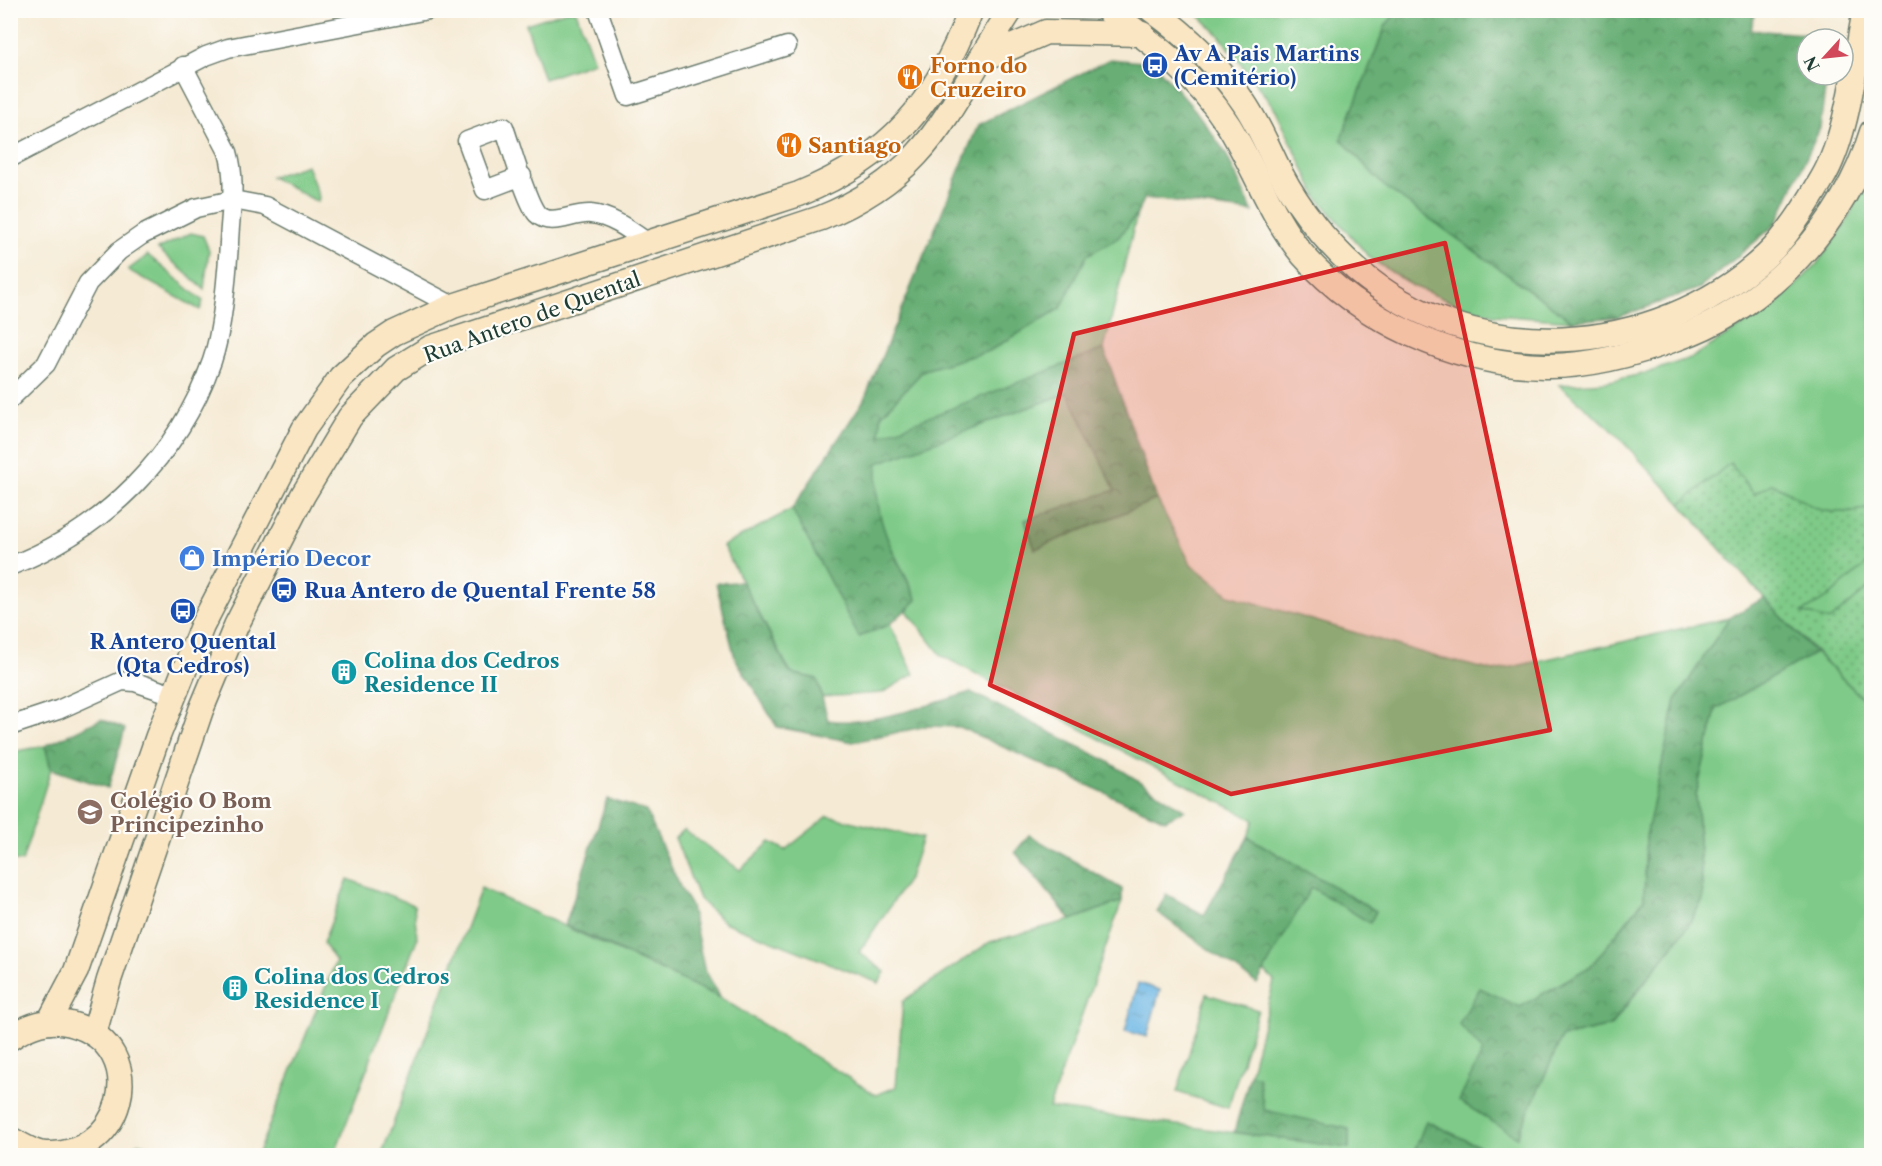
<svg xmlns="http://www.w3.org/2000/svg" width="1882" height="1166" font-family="'Libre Caslon Text',serif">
  <defs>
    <pattern id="forest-crowns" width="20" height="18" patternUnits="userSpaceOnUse" patternTransform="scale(1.5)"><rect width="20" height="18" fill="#67ae74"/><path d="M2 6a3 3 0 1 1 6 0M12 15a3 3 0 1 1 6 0" fill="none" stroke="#548f60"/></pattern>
    <pattern id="garden-dots" width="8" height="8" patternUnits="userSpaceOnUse" patternTransform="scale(1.5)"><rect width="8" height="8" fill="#7fca88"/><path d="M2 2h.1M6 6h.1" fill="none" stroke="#67a570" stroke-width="1.8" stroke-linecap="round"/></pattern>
    <pattern id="water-ripples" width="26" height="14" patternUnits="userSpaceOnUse" patternTransform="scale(1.5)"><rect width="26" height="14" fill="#6bb6e4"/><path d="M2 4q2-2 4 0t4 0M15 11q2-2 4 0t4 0" fill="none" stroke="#5795ba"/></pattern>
  </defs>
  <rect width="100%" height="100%" fill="#fdfcf7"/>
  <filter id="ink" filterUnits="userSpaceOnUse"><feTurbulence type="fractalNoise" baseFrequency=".0167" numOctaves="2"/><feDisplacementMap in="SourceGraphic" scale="12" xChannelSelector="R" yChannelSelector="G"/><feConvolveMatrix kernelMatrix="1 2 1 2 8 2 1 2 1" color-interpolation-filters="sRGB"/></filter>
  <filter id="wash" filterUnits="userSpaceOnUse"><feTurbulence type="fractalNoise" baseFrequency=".008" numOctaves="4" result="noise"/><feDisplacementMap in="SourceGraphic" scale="24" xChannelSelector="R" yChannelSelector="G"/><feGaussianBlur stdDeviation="1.35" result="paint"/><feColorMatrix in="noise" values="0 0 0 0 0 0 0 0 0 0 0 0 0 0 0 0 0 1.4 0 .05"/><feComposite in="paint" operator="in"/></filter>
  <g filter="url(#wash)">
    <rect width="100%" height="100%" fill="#f5ead4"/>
    <g fill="#7fca88" stroke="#4f845e" stroke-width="1.5">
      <path d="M 567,11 L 576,11 L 594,62 L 544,79 L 526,24 Z"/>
      <path d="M 1194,11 L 1398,11 L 1386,25 L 1341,139 L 1383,185 L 1572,321 L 1494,315 L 1461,306 L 1413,286 L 1370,258 L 1317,197 L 1276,110 L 1219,35 Z"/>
      <path d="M 307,165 L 319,197 L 318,202 L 271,177 Z"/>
      <path d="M 1871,169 L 1871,508 C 1856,511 1834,515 1818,509 C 1802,503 1789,490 1772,484 L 1754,494 L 1730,463 L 1681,504 L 1610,428 L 1559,385 L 1605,382 L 1647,373 L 1693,357 L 1777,304 L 1816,265 L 1845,225 Z"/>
      <path d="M 1137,214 L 1104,349 L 880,437 L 881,415 L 924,370 L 989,351 L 1061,308 L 1087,255 L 1118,238 Z"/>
      <path d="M 191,233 L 203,236 L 209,250 L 204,289 L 158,249 Z"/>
      <path d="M 148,255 L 203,301 L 200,310 L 128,270 Z"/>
      <path d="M 1068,393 L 1116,491 L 1025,520 L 1035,549 L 1157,499 L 1191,564 L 1229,595 L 1440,658 L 1494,671 L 1729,618 L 1676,700 L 1646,837 L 1644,899 L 1591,966 L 1520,1007 L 1483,1051 L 1517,1137 L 1562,1037 L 1611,1026 L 1687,927 L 1703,899 L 1696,795 L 1716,709 L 1815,653 L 1871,706 L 1871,1155 L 1497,1155 L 1426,1121 L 1413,1156 L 381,1156 L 481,888 L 721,998 L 876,1095 L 896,1087 L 903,1001 L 990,942 L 1071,920 L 1122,901 L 1049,1108 L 1349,1148 L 1349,1129 L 1263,1110 L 1258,1077 L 1250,1075 L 1274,981 L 1264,971 L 1311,886 L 1370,923 L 1376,911 L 1248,837 L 1254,820 L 942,656 L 907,611 L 917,599 L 882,529 L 875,497 L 877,463 Z"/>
      <path d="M 792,509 L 859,637 L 890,624 L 914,674 L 882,693 L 822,697 L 817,679 L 791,673 L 723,546 Z"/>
      <path d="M 1871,560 L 1871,586 L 1829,621 L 1802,612 L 1827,598 Z"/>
      <path d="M 45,746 L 51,769 L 22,862 L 11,860 L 11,752 Z"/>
      <path d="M 828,816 L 922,838 L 909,878 L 859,952 L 885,972 L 879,983 L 724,922 L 699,899 L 675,838 L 684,830 L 740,870 L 770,842 L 785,850 Z"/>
      <path d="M 348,879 L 414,905 L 417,939 L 334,1155 L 257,1155 L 336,961 L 323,943 Z"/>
      <path d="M 1207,994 L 1258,1010 L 1228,1108 L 1177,1092 Z"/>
      <path d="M 138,1143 L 189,1155 L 120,1155 Z"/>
    </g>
    <g fill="url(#forest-crowns)" stroke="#437654" stroke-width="1.5">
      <path d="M 1398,11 L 1755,11 L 1751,30 L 1832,36 L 1832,39 L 1807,39 L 1807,75 L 1827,75 L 1820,128 L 1776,224 L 1700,288 L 1619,317 L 1572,321 L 1383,185 L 1341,139 L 1386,25 Z"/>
      <path d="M 1110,59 L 1143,62 L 1158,68 L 1195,110 L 1225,152 L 1253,212 L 1145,198 L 1137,214 L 1118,238 L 1087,255 L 1061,308 L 989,351 L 924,370 L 881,415 L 880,436 L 1104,349 L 1157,499 L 1035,549 L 1025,520 L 1115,490 L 1068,393 L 878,463 C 871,520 893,551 917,600 L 890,624 L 859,637 L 792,509 L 864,400 L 978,125 Z"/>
      <path d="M 742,582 L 790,673 L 817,679 L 828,720 C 867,727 932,704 971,692 L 1107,761 L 1185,810 L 1165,820 L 959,727 L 927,726 L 853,742 L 777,727 L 735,658 L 716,583 Z"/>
      <path d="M 1764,598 L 1815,653 L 1716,709 L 1696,795 L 1703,899 L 1687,927 L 1610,1026 L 1562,1037 L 1517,1137 L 1459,1101 L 1483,1051 L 1459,1024 L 1480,988 L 1520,1007 L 1591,966 L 1644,900 L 1646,837 L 1676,700 L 1729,618 Z"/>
      <path d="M 101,719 L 125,729 L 108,788 L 51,769 L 45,746 Z"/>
      <path d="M 607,799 L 646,811 L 683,893 L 691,906 L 704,968 L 721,998 L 565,925 Z"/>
      <path d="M 1029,835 L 1122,889 L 1122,901 L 1071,920 L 1015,852 Z"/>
      <path d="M 1248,837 L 1376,911 L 1370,923 L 1311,887 L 1257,984 L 1157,912 L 1166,894 L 1204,915 Z"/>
      <path d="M 1250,1075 L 1258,1076 L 1264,1110 L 1349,1129 L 1349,1148 L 1234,1132 Z"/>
      <path d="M 1426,1121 L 1497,1155 L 1413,1155 Z"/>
    </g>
    <path fill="url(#garden-dots)" stroke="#4f845e" stroke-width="1.5" d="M 1730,463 L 1754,494 L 1771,484 C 1789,490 1802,503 1818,509 C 1834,515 1856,511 1871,508 L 1871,560 L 1827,598 L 1802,612 L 1829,621 L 1871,586 L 1871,706 C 1804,642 1741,575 1681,504 Z"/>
    <path fill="url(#water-ripples)" stroke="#457a8c" stroke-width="1.5" d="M 1138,983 L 1160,990 L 1147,1037 L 1125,1031 Z"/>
  </g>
  <g filter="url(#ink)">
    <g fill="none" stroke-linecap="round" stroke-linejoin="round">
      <defs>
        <g id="street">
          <path d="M 598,10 L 628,96 L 787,46"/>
          <path d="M 10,158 L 206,56 L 228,48 L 428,10"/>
          <path d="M 522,176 L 485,190 L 467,141 L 504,127 C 511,146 526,201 537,214 C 551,228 574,212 591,214 C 612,216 631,231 648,243"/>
          <path d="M 10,399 L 46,364 L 88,283 L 119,251 L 142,235 L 196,208 L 233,200 L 265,206 L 453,306"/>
          <path d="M 10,566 C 103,531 179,456 212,361 C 223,329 227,276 229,243 C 230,212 237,183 228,152 L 183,66"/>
          <path d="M 10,726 L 58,710 L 122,681 L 135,682 L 173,695"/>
        </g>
        <g id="secondary">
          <path d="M 1107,10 C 1155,44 1197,76 1229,126 C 1255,168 1271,217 1303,255 C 1361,321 1455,364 1544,366 C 1589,367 1636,354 1678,338 C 1769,306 1844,224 1872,132"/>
          <path d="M 1152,10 C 1188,36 1219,66 1244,103 C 1259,125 1269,150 1281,174 C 1300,210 1325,241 1356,269 C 1472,371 1655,359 1766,256 C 1788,236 1807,205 1822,179 C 1848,136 1855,61 1865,10"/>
          <path d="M 982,60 L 1046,32 L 1142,34"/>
          <path d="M 49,1022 L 76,971 L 158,736 L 202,626 L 304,429 L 341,377 L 376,345 L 394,333 L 453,306 L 799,194 C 893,156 935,103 971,10"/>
          <path d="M 94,1034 L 109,980 L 201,710 L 236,626 L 303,495 L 350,417 L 396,369 L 430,348 L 821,218 C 935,172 949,103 1011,10"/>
          <path d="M 10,1038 C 29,1025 48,1018 71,1024 C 156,1047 122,1166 39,1153 C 29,1150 20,1144 10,1139"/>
        </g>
      </defs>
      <use href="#street" stroke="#6a7a6c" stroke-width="21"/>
      <use href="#secondary" stroke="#6a7a6c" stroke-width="27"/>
      <use href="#street" stroke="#fff" stroke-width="18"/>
      <use href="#secondary" stroke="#fbe6c4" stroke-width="24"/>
    </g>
  </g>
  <path fill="#d62828" fill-opacity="0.2" stroke="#d62828" stroke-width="4.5" stroke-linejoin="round" d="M 1445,243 L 1550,730 L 1231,794 L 990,685 L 1074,334 Z"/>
  <defs>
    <symbol id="bus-disc" viewBox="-11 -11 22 22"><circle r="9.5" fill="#1a4fb4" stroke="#fdfcf7"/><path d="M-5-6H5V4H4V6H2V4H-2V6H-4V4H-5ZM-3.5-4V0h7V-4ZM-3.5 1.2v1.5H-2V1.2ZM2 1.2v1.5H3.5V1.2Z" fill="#fff"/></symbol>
    <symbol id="restaurant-disc" viewBox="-11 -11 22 22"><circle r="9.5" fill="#e8710a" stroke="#fdfcf7"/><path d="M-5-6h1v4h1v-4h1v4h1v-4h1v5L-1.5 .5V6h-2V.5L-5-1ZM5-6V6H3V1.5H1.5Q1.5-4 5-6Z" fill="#fff"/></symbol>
    <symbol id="shop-disc" viewBox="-11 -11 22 22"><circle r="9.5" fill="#3f7fe0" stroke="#fdfcf7"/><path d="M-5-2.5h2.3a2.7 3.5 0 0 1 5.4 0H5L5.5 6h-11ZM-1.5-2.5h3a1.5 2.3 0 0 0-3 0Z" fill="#fff"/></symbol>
    <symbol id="building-disc" viewBox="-11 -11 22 22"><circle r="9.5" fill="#0f9aa8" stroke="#fdfcf7"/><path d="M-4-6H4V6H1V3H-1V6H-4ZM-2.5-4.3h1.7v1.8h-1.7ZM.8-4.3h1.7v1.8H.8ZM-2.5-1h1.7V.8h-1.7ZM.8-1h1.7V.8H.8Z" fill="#fff"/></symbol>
    <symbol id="school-disc" viewBox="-11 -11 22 22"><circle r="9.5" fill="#8d6e63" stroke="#fdfcf7"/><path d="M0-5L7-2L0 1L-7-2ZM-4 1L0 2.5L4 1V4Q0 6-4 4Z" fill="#fff"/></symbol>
  </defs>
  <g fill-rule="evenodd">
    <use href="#bus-disc" x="1140" y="50" width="30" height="30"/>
    <use href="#restaurant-disc" x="895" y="62" width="30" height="30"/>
    <use href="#restaurant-disc" x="774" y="130" width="30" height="30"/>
    <use href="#shop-disc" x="177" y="543" width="30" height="30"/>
    <use href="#bus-disc" x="269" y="575" width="30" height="30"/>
    <use href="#bus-disc" x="168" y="596" width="30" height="30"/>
    <use href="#building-disc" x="329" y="657" width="30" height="30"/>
    <use href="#school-disc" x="75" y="797" width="30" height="30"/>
    <use href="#building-disc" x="220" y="973" width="30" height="30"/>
  </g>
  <g text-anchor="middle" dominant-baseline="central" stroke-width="4.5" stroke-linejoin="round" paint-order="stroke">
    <g font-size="21" font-weight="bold" fill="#164399" stroke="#fdfcf7" text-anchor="start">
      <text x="1174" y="53">Av A Pais Martins<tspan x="1174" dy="24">(Cemitério)</tspan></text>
      <text x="304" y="590">Rua Antero de Quental Frente 58</text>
      <text x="183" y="641" text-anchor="middle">R Antero Quental<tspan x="183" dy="24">(Qta Cedros)</tspan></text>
    </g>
    <g font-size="21" font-weight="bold" fill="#c56008" stroke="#fdfcf7" text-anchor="start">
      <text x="930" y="65">Forno do<tspan x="930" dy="24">Cruzeiro</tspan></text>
      <text x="808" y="145">Santiago</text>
    </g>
    <g font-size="21" fill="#1f3d34" stroke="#fdfcf7">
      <text transform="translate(532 317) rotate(-20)">Rua Antero de Quental</text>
    </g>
    <g font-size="21" font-weight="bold" fill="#366cbe" stroke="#fdfcf7" text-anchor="start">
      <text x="212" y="558">Império Decor</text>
    </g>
    <g font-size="21" font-weight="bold" fill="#0d838f" stroke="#fdfcf7" text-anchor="start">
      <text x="364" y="660">Colina dos Cedros<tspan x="364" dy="24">Residence II</tspan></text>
      <text x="254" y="976">Colina dos Cedros<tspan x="254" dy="24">Residence I</tspan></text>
    </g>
    <g font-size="21" font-weight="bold" fill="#785e54" stroke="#fdfcf7" text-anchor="start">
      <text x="110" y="800">Colégio O Bom<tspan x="110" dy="24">Principezinho</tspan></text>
    </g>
  </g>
  <rect width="1882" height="1166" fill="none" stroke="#fdfcf7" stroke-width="36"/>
  <g transform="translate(1825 57) rotate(243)"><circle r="28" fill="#fdfcf7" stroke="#a4b0a9" stroke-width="1.5"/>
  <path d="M0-4.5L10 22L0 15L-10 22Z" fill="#d1495b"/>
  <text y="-9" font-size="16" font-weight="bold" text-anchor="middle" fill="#1f3d34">N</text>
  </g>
</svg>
